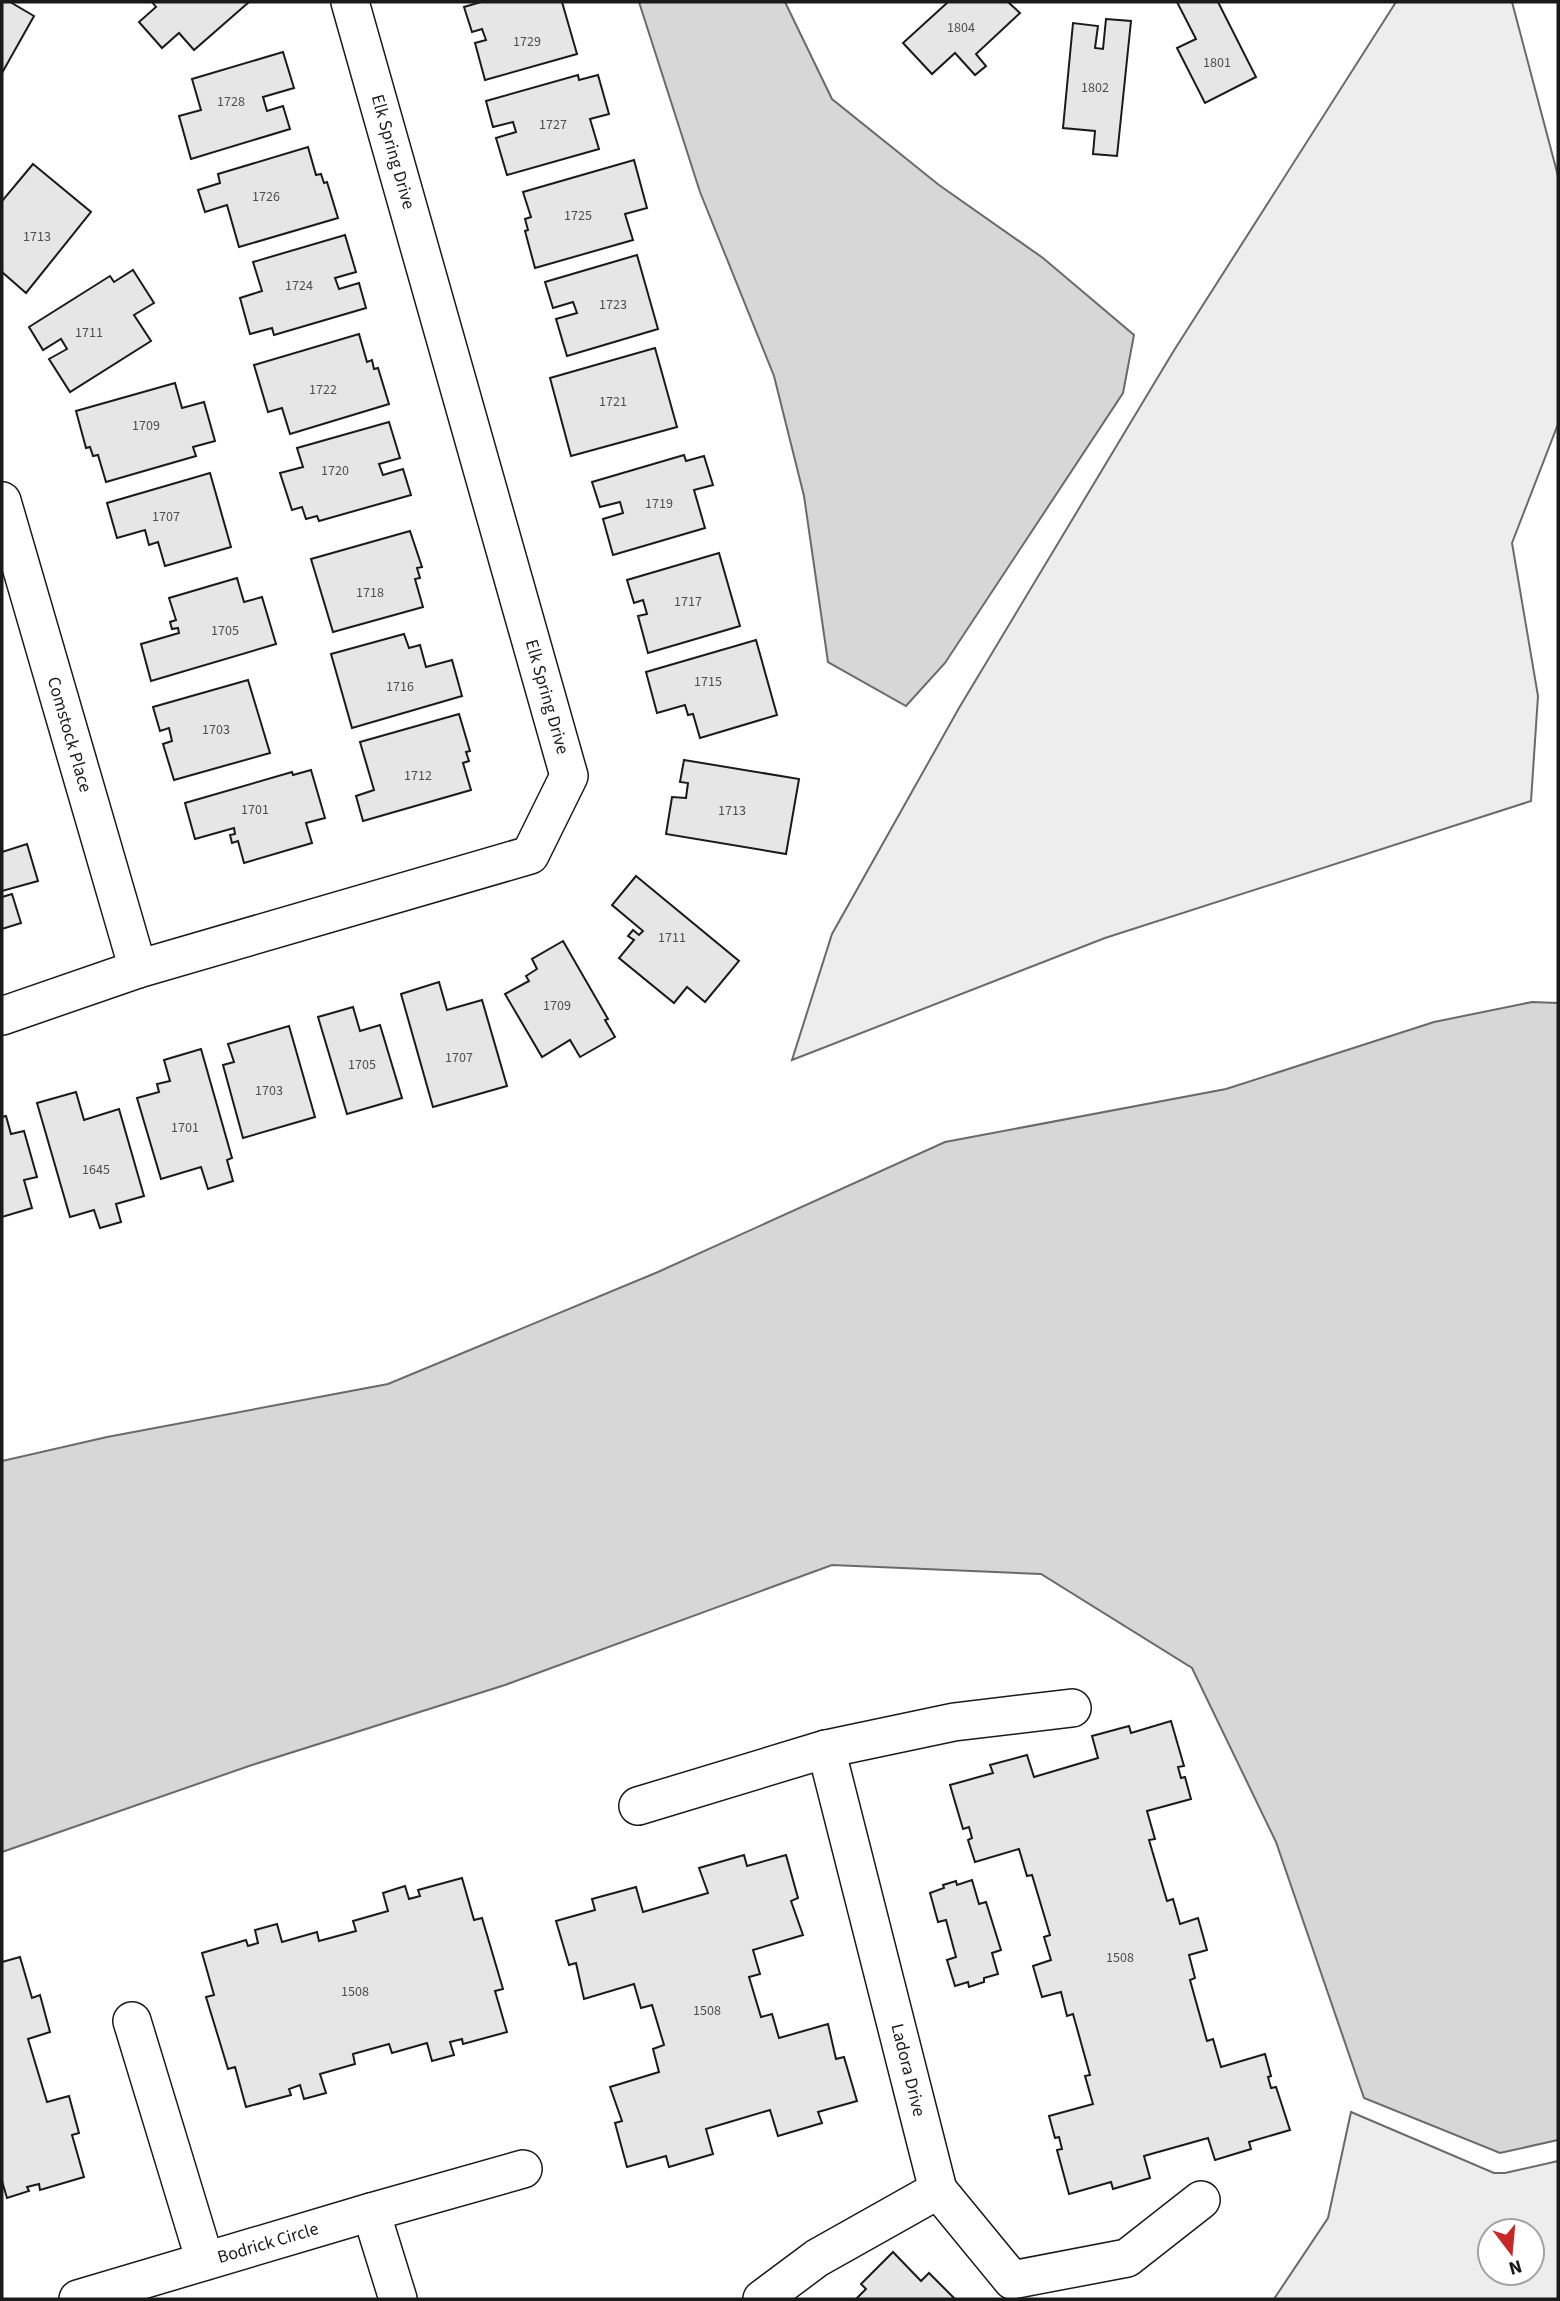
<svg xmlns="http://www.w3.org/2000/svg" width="1560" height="2301" font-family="'Source Sans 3',sans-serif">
  <rect width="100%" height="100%" fill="#fff"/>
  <g fill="#ededed" stroke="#6a6a6a" stroke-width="2" fill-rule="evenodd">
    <path d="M 1396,2 L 1512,2 L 1558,176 L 1558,424 L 1512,543 L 1538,696 L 1531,801 L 1105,938 L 792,1060 L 832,934 L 959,708 L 1173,352 Z"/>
    <path d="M 1351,2112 L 1494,2173 L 1505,2173 L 1558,2161 L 1558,2299 L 1274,2299 L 1328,2218 ZM 1490,2231 L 1532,2231 L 1532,2273 L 1490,2273 Z"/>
  </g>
  <g fill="#d7d7d7" stroke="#6a6a6a" stroke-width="2">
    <path d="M 639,2 L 785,2 L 832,99 L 939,185 L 1043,258 L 1134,335 L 1123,393 L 945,663 L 906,706 L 828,662 L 804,496 L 774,376 L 700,192 Z"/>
    <path d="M 1532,1002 L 1558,1003 L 1558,2140 L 1500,2153 L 1364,2098 L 1276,1842 L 1192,1668 L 1041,1574 L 832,1565 L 505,1685 L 249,1766 L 2,1852 L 2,1461 L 107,1437 L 388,1384 L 658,1272 L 945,1142 L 1226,1089 L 1434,1022 Z"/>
  </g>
  <g fill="#e6e6e6" stroke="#1a1a1a" stroke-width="2">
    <path d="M 2,2 L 10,2 L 34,16 L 2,73 Z"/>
    <path d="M 152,2 L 249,2 L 194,50 L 179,33 L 162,48 L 139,22 L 156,7 Z"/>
    <path d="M 481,2 L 562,2 L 577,54 L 485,80 L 475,43 L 486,40 L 482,29 L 472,32 L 464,7 Z"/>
    <path d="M 948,2 L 1008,2 L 1020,13 L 976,54 L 986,66 L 975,75 L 955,53 L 932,74 L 903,43 Z"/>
    <path d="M 1177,2 L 1218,2 L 1256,77 L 1205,103 L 1177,48 L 1196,39 Z"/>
    <path d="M 1106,19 L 1131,21 L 1117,156 L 1093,154 L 1095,131 L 1063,128 L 1073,23 L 1098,26 L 1095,48 L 1103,49 Z"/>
    <path d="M 283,52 L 294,88 L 263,97 L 267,111 L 283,106 L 290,129 L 191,159 L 179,116 L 201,110 L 192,79 Z"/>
    <path d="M 578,75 L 579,80 L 598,75 L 609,114 L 590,119 L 599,149 L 507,175 L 496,138 L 516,132 L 513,122 L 493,127 L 486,101 Z"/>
    <path d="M 308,147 L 316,175 L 321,174 L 324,183 L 327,182 L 338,218 L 239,247 L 227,205 L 205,212 L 198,190 L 220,183 L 218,174 Z"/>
    <path d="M 634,160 L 647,208 L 625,214 L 633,240 L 535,268 L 525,231 L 528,230 L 525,219 L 531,217 L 523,192 Z"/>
    <path d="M 33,164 L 91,212 L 26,293 L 2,272 L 2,201 Z"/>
    <path d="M 345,235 L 356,272 L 335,278 L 339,289 L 359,283 L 366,308 L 274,335 L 272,328 L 250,334 L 240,298 L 262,291 L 253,262 Z"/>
    <path d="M 637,255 L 658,329 L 567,356 L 556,319 L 577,313 L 573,302 L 553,308 L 545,282 Z"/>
    <path d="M 133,270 L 154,303 L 134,315 L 151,341 L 70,392 L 49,359 L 67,349 L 61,339 L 43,350 L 29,327 L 110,276 L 114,282 Z"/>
    <path d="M 359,334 L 367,362 L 372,360 L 374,369 L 378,368 L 389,404 L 290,434 L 282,408 L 268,412 L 254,365 Z"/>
    <path d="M 655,348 L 677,427 L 571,456 L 550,378 Z"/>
    <path d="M 175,383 L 182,408 L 204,402 L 215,441 L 193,447 L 196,456 L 106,482 L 98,455 L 93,456 L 90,447 L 86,448 L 76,411 Z"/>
    <path d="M 389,422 L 400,458 L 379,464 L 383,475 L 403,469 L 411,495 L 319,521 L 317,516 L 306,519 L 302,507 L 292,510 L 280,473 L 303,467 L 297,448 Z"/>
    <path d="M 684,455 L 686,461 L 704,456 L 713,485 L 694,490 L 705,528 L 613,555 L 603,519 L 623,513 L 620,502 L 600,507 L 592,482 Z"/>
    <path d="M 210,473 L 231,547 L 165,566 L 158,542 L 149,545 L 145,530 L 117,538 L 107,503 Z"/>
    <path d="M 410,531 L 422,567 L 417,568 L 420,578 L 415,579 L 423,607 L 333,632 L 311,559 Z"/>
    <path d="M 719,553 L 740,626 L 648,653 L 638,616 L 647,614 L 643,600 L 634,603 L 627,580 Z"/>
    <path d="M 237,578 L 244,602 L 262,597 L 276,644 L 151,681 L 141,644 L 179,633 L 178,628 L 172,629 L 170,622 L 176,620 L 169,598 Z"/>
    <path d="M 404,634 L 409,648 L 420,645 L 426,667 L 452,660 L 462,696 L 352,728 L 331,654 Z"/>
    <path d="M 756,640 L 777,715 L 700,738 L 693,714 L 688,715 L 685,705 L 657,713 L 646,672 Z"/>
    <path d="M 248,680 L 270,753 L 174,780 L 163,744 L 172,741 L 169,728 L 160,731 L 153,707 Z"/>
    <path d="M 459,714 L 470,751 L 466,752 L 469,761 L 463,763 L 471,790 L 363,821 L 356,796 L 374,790 L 360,742 Z"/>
    <path d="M 684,760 L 799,779 L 786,854 L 666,834 L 672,797 L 686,798 L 688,783 L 680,782 Z"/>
    <path d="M 311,770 L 325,818 L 306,823 L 312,843 L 244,863 L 238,841 L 232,843 L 230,835 L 235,834 L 234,828 L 195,839 L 185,803 L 292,772 L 293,775 Z"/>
    <path d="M 27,844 L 38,881 L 2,891 L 2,852 Z"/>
    <path d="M 636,876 L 739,961 L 705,1002 L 687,987 L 674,1003 L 619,958 L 634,940 L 628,936 L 633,930 L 639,935 L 643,931 L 612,905 Z"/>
    <path d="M 12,894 L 21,923 L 2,929 L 2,897 Z"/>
    <path d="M 563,941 L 608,1019 L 605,1020 L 615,1037 L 580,1057 L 570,1040 L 542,1057 L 505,994 L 529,981 L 526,976 L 537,969 L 532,959 Z"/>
    <path d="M 439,982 L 447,1010 L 482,1000 L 507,1086 L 433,1107 L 401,994 Z"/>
    <path d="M 353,1007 L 360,1031 L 380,1025 L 402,1098 L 347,1114 L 318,1017 Z"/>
    <path d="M 289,1026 L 315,1117 L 243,1138 L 223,1065 L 234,1062 L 228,1044 Z"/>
    <path d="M 201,1049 L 232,1158 L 227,1160 L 233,1181 L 208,1189 L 201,1167 L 161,1179 L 137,1098 L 159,1092 L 157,1084 L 170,1081 L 164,1060 Z"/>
    <path d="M 76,1092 L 84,1120 L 119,1109 L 144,1196 L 116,1204 L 121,1222 L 100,1228 L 94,1210 L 70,1217 L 37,1103 Z"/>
    <path d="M 6,1116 L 11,1134 L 24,1131 L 37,1177 L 24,1180 L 32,1208 L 2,1217 L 2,1117 Z"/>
    <path d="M 1171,1721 L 1184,1766 L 1178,1767 L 1181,1778 L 1185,1777 L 1191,1799 L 1147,1811 L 1155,1839 L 1149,1840 L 1167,1901 L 1173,1899 L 1180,1924 L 1198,1918 L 1207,1950 L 1189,1955 L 1195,1978 L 1190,1980 L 1207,2041 L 1213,2039 L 1221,2067 L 1265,2054 L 1271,2076 L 1268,2077 L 1271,2088 L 1276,2087 L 1290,2130 L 1249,2142 L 1251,2149 L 1215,2160 L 1208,2138 L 1144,2156 L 1150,2178 L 1113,2189 L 1111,2182 L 1069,2194 L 1057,2150 L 1062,2149 L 1059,2137 L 1055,2138 L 1049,2116 L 1093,2104 L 1085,2076 L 1090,2075 L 1073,2014 L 1067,2016 L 1061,1992 L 1042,1997 L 1033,1966 L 1051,1960 L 1044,1937 L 1050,1935 L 1032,1875 L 1027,1876 L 1019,1849 L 975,1862 L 968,1840 L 972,1838 L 969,1827 L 963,1829 L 950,1785 L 993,1773 L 990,1765 L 1027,1755 L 1034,1777 L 1098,1758 L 1092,1736 L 1129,1726 L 1131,1733 Z"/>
    <path d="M 744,1855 L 747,1866 L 786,1855 L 798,1898 L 791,1901 L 803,1935 L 753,1950 L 760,1974 L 749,1977 L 761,2017 L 772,2014 L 779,2038 L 828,2024 L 836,2059 L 844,2057 L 857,2101 L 818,2112 L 822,2123 L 778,2136 L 770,2110 L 706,2129 L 713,2154 L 669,2167 L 666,2156 L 627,2167 L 615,2123 L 622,2121 L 610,2087 L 659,2072 L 653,2049 L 664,2045 L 652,2005 L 641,2008 L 634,1984 L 584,1999 L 576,1963 L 569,1965 L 556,1921 L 595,1910 L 592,1899 L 636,1887 L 643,1912 L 708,1893 L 699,1868 Z"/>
    <path d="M 462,1878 L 474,1920 L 482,1918 L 503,1989 L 495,1991 L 507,2032 L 463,2044 L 462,2039 L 450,2042 L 454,2055 L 432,2061 L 427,2043 L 392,2053 L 389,2044 L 353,2054 L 355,2064 L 320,2074 L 326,2093 L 304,2099 L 300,2085 L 289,2089 L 291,2095 L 246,2107 L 235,2067 L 228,2069 L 206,1997 L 214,1995 L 202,1953 L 246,1940 L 248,1946 L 258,1943 L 255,1930 L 277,1924 L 282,1942 L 317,1932 L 319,1941 L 356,1931 L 353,1921 L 388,1911 L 383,1893 L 405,1886 L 409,1899 L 420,1896 L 418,1890 Z"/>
    <path d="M 972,1880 L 979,1904 L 986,1902 L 1001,1950 L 992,1953 L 998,1974 L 984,1978 L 984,1982 L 969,1987 L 968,1982 L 955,1986 L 947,1960 L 956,1957 L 946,1920 L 938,1922 L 930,1893 L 944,1888 L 943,1885 L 956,1881 L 957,1885 Z"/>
    <path d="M 20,1957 L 32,1998 L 40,1995 L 50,2032 L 28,2039 L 47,2102 L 69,2096 L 79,2133 L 72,2135 L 84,2177 L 40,2190 L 39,2184 L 27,2187 L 29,2191 L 7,2198 L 2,2181 L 2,1962 Z"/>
    <path d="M 893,2252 L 921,2281 L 929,2273 L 955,2299 L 856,2299 L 866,2289 L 861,2284 Z"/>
  </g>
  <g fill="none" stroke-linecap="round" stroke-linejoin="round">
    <defs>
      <g id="street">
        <path id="s1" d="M 2,501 L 138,969"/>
        <path d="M 2,1016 L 138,969 L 530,855 L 569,776 L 350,2"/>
        <path d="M 638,1806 L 826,1749 L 954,1722 L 1072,1708"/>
        <path d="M 132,2021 L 205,2261"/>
        <path d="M 938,2190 L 1012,2280 L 1127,2258 L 1201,2200"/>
        <path d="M 371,2212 L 523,2169"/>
        <path id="s2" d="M 78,2299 L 371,2212 L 398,2299"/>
        <path d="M 762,2299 L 817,2258 L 938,2190 L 826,1749"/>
      </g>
    </defs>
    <use href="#street" stroke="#1a1a1a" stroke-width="40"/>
    <use href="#street" stroke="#fff" stroke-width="37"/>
  </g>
  <g text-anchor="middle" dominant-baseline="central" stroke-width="5" stroke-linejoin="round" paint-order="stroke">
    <g font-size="14" fill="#4d4d4d">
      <text x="961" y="28">1804</text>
      <text x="527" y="42">1729</text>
      <text x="1217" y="63">1801</text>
      <text x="1095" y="88">1802</text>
      <text x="231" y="102">1728</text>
      <text x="553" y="125">1727</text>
      <text x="266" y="197">1726</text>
      <text x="578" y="216">1725</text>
      <text x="37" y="237">1713</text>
      <text x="299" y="286">1724</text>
      <text x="613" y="305">1723</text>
      <text x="89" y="333">1711</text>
      <text x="323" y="390">1722</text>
      <text x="613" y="402">1721</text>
      <text x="146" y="426">1709</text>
      <text x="335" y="471">1720</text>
      <text x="659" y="504">1719</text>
      <text x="166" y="517">1707</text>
      <text x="370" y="593">1718</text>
      <text x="688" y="602">1717</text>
      <text x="225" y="631">1705</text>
      <text x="708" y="682">1715</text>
      <text x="400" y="687">1716</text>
      <text x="216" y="730">1703</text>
      <text x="418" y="776">1712</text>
      <text x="255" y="810">1701</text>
      <text x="732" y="811">1713</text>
      <text x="672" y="938">1711</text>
      <text x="557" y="1006">1709</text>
      <text x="459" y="1058">1707</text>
      <text x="362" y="1065">1705</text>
      <text x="269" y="1091">1703</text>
      <text x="185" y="1128">1701</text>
      <text x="96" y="1170">1645</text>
      <text x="1120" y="1958">1508</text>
      <text x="355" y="1992">1508</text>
      <text x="707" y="2011">1508</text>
    </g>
    <g font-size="18" fill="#1a1a1a" stroke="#fff">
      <text transform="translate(393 152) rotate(74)">Elk Spring Drive</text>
      <text transform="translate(547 697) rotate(74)">Elk Spring Drive</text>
      <text stroke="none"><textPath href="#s1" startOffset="243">Comstock Place</textPath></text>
      <text transform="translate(908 2070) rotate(76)">Ladora Drive</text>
      <text stroke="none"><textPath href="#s2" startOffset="198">Bodrick Circle</textPath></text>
    </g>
  </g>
  <rect width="1560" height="2301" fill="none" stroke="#1a1a1a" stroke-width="7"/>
  <g transform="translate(1511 2252) rotate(164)"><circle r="33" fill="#ffffff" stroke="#a3a3a3" stroke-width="2"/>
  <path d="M0-5L12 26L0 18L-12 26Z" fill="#c62828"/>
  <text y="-10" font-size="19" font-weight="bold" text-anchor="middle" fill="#1a1a1a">N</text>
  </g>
</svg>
